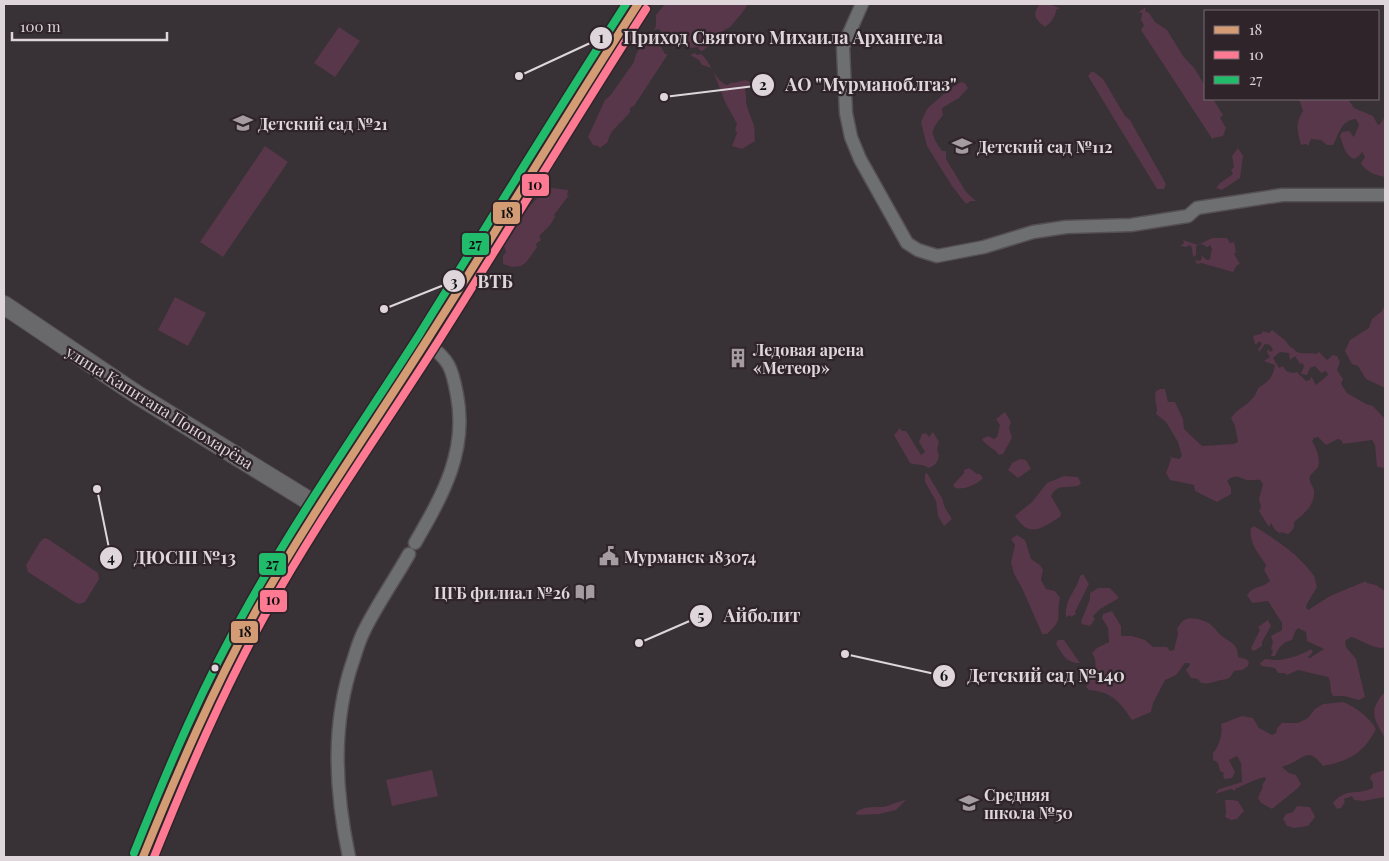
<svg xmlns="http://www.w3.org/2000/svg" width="1389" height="861" font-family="'Playfair Display',serif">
  <rect width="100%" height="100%" fill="#383135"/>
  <g fill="#573749" fill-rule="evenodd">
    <path d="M 665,4 L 748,4 L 742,13 L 730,27 L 723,31 L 704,50 L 700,51 L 698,47 L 690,48 L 687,42 L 676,36 L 671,39 L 667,33 L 660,33 L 660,29 L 654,30 L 656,26 L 656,15 Z"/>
    <path d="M 1040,4 L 1048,4 L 1060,8 L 1056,10 C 1056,16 1051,23 1045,27 C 1036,20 1031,15 1040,4 Z"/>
    <path d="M 1146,7 L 1145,11 L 1149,13 L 1155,22 L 1167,30 L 1183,56 L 1195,69 L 1205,86 L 1205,99 L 1213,99 L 1223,115 L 1220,118 L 1226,128 L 1223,136 L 1213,138 L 1213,140 L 1141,30 L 1144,25 L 1141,20 L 1142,14 L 1141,12 L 1137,13 Z"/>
    <path d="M 339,27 L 360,41 L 335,77 L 314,63 Z"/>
    <path d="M 658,42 L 665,54 L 668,54 L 634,106 L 630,108 L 630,112 C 624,121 609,130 608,142 L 600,148 L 598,146 L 593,145 L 588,137 L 605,100 L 610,96 L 634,62 C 636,48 644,43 658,42 Z"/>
    <path d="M 695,53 L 697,55 L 701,54 C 712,63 714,80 727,85 L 732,82 L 733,83 L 745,80 L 751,82 L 745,90 C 747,96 745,101 747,106 C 749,113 751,118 754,125 C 755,130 754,136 755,141 L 742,149 L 732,146 L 737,133 L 735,130 L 737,124 L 725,102 L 712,68 L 702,65 L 699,60 L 690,55 Z"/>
    <path d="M 1091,72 L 1094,72 L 1103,79 L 1125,116 L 1130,120 L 1166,184 L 1164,189 L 1157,189 L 1088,76 Z"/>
    <path d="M 962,82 L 965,83 L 968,88 L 959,98 L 942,108 L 943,115 C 929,133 930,132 942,151 L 946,151 L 946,159 L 966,192 L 976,201 L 971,201 L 966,204 L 952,186 L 927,146 L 921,122 C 924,117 925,111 929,107 C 935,102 955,83 962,82 Z"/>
    <path d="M 1299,99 L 1348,99 L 1354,108 L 1373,116 L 1378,125 L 1379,125 L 1385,117 L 1385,177 C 1375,175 1366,172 1361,163 L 1365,157 L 1362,152 L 1359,156 L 1354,159 C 1345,156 1343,144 1340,136 L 1342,132 L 1349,131 L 1354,137 L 1359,125 L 1356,119 C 1341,120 1339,134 1333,145 L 1327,145 L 1321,140 L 1311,139 L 1308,146 L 1306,144 L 1301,145 C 1297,131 1295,123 1303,111 Z"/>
    <path d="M 265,146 L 288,162 L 223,257 L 200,242 Z"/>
    <path d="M 1238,148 L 1243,156 L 1240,178 L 1222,190 L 1216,188 L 1220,183 L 1233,174 L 1231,170 L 1234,167 L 1232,156 Z"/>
    <path d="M 552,188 L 568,190 L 567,196 L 570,194 L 554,215 L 555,217 L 550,225 L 539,236 L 541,240 L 536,244 L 537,247 C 526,262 524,272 503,264 L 503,256 L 506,252 L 504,246 C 520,225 528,199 552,188 Z"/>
    <path d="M 1212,238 L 1227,238 L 1230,243 L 1234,242 L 1236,252 L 1234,254 L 1240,264 L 1237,265 L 1233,272 L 1201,263 L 1197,264 L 1195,260 L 1200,261 L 1202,258 L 1201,255 L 1207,260 L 1210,259 L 1212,249 L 1210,245 L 1207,247 L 1202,244 L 1196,246 L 1196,255 L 1193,257 L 1192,248 L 1190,245 L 1186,247 L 1180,246 L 1184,243 L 1183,240 L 1198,245 Z"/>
    <path d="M 175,297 L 206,313 L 188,346 L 158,330 Z"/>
    <path d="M 1385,305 L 1385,388 L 1366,379 L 1358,366 L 1352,364 L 1345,351 L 1350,340 L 1369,328 L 1372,319 L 1381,312 Z"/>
    <path d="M 1272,330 L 1286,341 L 1290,347 L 1293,348 C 1298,356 1308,352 1316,354 L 1319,352 L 1327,360 L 1333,355 L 1337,356 L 1340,362 L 1337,370 L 1343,379 L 1341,384 L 1347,393 L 1366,404 L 1373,406 L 1385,419 L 1385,468 L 1377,467 L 1375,445 L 1372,440 L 1343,444 L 1341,440 L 1338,439 L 1326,445 L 1318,437 L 1314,438 L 1312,441 C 1316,448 1321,459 1318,467 C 1316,470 1312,473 1310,476 C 1308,482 1314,486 1314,491 C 1315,505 1304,514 1294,522 C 1295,527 1293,531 1288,534 L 1280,532 L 1281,534 L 1275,530 L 1271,523 L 1269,527 L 1259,511 L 1261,507 L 1259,499 L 1263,484 L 1260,480 C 1256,479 1251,481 1247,480 C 1238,478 1236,473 1227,481 L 1231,488 L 1231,494 L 1217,502 L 1195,491 L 1194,485 L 1170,480 L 1166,473 L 1171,459 L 1170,457 L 1179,459 L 1182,456 L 1178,442 L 1166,422 L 1156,414 C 1159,406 1153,401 1156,391 L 1160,389 L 1165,389 L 1168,402 L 1175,402 L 1183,419 L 1184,429 L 1202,446 L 1234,444 L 1238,442 L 1235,426 L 1231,418 C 1240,405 1253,405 1258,388 C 1268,382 1273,378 1275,365 L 1264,361 L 1270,357 L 1267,352 L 1268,349 L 1270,352 L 1273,350 L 1270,345 L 1265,344 L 1259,352 L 1258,350 L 1262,344 L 1260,341 L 1255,345 L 1253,336 L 1263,333 L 1262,331 L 1269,333 ZM 1280,352 L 1289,353 L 1290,360 L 1295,356 L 1300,364 L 1302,363 L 1304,366 L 1301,374 L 1307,375 L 1310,368 L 1315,366 L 1321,373 L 1326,371 L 1328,375 L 1316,385 L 1311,376 L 1310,380 L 1306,381 L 1297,372 L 1293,373 L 1286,371 L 1283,366 L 1279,368 L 1273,358 Z"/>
    <path d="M 1005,412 L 1011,422 L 1009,428 L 1012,438 L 1003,454 L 999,455 C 994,448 986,446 982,439 L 988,436 L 994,439 L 997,437 L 1000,425 L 996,419 Z"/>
    <path d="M 900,428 L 902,431 L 906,431 L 921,455 L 925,452 L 919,442 L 922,434 L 926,433 L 929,437 L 933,432 L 939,442 L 937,450 L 939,455 C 938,462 936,465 929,468 C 921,463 917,466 910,463 L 894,435 Z"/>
    <path d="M 1020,459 L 1026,460 L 1031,469 L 1018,478 L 1008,470 L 1012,463 Z"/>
    <path d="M 969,468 L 977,474 L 980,474 L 983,478 C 976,485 964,490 955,488 L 953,485 L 964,473 L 964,470 Z"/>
    <path d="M 927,473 L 942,498 L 945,508 L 952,519 L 944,526 L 938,516 L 936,501 L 925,482 L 925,474 Z"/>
    <path d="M 1064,476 L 1078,477 L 1081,483 L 1078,486 C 1066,488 1057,484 1051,496 L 1061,513 L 1060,517 C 1042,528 1029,539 1015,516 L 1017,514 L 1032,502 L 1047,483 Z"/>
    <path d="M 1254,526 C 1275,539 1300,555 1314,576 C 1316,580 1315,583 1317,587 L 1308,602 L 1306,607 L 1308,610 L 1330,596 L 1366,581 L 1367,583 L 1376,585 L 1385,591 L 1385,645 L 1383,648 C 1371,648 1362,640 1351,637 L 1345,641 L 1346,647 L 1356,659 L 1365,697 L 1359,700 L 1344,696 L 1333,696 C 1329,689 1332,683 1328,677 L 1298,670 L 1287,675 L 1285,673 L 1278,673 L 1275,668 L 1261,666 L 1260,663 L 1265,659 C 1269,659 1273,660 1277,660 C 1286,660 1304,654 1311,649 L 1313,652 L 1308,657 L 1310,658 L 1324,649 L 1307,641 L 1306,632 L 1298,628 L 1295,632 L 1292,640 C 1283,642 1279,647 1275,656 L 1271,656 L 1273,651 L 1271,649 L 1273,642 L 1271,636 L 1282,630 L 1282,623 L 1268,601 L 1252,603 L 1247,595 C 1253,586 1262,588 1270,581 L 1264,570 L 1266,565 C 1259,554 1248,542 1251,528 Z"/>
    <path d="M 1017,535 L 1025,540 L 1031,559 L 1040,565 L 1043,570 L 1041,580 L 1046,589 L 1055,591 L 1060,598 C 1055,618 1065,618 1047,634 L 1042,634 L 1040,629 L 1022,588 L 1014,574 L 1011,562 L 1015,545 L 1011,539 Z"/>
    <path d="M 44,538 L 48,539 L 98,573 L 99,579 L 85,602 L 79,604 L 76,603 L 28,572 L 26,565 L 40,542 Z"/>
    <path d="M 1083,574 L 1089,584 L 1075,612 L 1076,614 L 1071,617 L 1070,615 L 1066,617 C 1065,596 1076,593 1080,576 Z"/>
    <path d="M 1098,588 L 1110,588 L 1119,598 L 1100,609 L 1093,616 L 1095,619 L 1090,626 L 1082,624 L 1081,622 L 1090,599 L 1090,593 Z"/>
    <path d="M 1112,611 L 1121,626 L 1121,636 L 1132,636 L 1145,640 L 1153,647 L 1167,647 L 1170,651 L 1174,650 L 1178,634 L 1177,629 C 1179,626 1181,622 1184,620 C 1191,616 1205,620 1211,625 C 1215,628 1218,633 1222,636 C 1231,643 1238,644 1238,657 L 1246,659 L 1249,662 L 1248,666 L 1242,670 L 1234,671 C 1228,682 1227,678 1217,681 C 1210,683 1209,684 1201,683 L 1198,679 L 1191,678 L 1186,670 L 1190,665 L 1189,663 L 1185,663 L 1176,675 L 1165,680 L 1153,703 L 1151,712 L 1132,720 C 1119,701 1112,692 1089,690 L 1086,687 C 1093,676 1100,665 1092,653 L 1097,648 L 1109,642 L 1108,628 L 1102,618 L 1103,614 Z"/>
    <path d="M 1268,620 L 1271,626 L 1262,642 L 1262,646 L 1254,651 L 1252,650 L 1251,648 L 1260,630 L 1258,627 Z"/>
    <path d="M 1058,640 L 1064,640 L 1080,663 C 1066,663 1063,655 1056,644 Z"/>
    <path d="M 1384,693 L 1385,693 L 1385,738 C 1374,720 1368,710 1384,693 Z"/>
    <path d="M 1343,702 C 1356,707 1369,717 1376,729 C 1364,753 1349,761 1323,766 C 1310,750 1308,754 1294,762 C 1291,764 1286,765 1282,767 L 1289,773 L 1296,775 L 1301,784 L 1298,788 L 1272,809 L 1261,803 L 1258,798 L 1263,786 L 1262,785 L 1266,779 L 1265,777 L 1255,780 L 1235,789 L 1235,791 L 1231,789 L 1215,794 L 1219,789 L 1242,782 L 1241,763 L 1237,756 L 1229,760 L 1235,772 L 1232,778 L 1225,779 L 1223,776 L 1224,773 L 1220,771 L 1218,763 L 1213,760 L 1213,753 C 1219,747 1223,733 1221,724 L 1242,716 L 1253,718 L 1259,728 L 1272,735 L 1276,733 L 1277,728 L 1282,723 L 1298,723 L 1308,718 L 1315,709 L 1323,704 Z"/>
    <path d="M 432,770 L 438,796 L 392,806 L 386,780 Z"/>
    <path d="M 1385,770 L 1385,797 L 1363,801 L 1354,800 L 1352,796 L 1344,799 L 1345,802 L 1341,808 L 1337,809 L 1333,803 C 1347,787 1355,796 1373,788 L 1373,783 L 1370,778 L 1372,774 Z"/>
    <path d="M 906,800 L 896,810 L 879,814 L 857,815 L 856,813 C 862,806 874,807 882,807 C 890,806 898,801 906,800 Z"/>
    <path d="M 1233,800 L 1238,801 L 1244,811 L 1237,819 L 1231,820 L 1225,817 L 1226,812 L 1225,800 Z"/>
    <path d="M 1297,806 L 1310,807 L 1315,817 L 1308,826 L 1294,828 L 1287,826 L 1283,819 L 1286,814 L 1293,812 Z"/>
  </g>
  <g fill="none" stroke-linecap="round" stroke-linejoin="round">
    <defs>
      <g id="street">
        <path d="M 862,4 L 843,47 L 846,113 L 851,137 L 860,159 L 907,243 L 918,250 L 937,256 L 984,247 L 1033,232 L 1066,227 L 1131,225 L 1188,216 L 1197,208 L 1282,195 L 1385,195"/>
        <path d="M 415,543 C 442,496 468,452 457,395 C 452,367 449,359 425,342"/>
        <path d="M 349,857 C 335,790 331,723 354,658 C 357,648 360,638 365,629 C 378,603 395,579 409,554"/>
      </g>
      <path id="secondary" d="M 4,305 L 139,396 L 319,507"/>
      <path id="primary" d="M 143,857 C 176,773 213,689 257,609 C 309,517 370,430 427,340 C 497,228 566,115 638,4"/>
    </defs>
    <use href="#street" stroke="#555053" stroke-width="15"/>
    <use href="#secondary" stroke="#555053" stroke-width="20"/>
    <use href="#primary" stroke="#555053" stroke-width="22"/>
    <use href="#street" stroke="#6e6f70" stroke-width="12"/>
    <use href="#secondary" stroke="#69686a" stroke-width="18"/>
    <use href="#primary" stroke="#6f7071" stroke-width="20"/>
    <defs>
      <path id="bus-1" d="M 143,857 C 177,773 213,689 257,609 C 309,517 370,430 427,340 C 498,229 566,115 638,4"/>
      <path id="bus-2" d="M 154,857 C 187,775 222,693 265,615 C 316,523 377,437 434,348 C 505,236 574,121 646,9"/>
      <path id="bus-3" d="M 134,853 C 168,768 204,682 250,602 C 302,510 362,424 419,335 C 488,224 556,113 626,4"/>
    </defs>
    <use href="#bus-1" stroke="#30242b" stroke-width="11"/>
    <use href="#bus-2" stroke="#30242b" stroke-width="11"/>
    <use href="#bus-3" stroke="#30242b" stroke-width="11"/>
    <use href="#bus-1" stroke="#d39c74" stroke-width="8"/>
    <use href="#bus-2" stroke="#fe7a93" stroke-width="8"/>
    <use href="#bus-3" stroke="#20bc6c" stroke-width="8"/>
  </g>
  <defs>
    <symbol id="school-bare" viewBox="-9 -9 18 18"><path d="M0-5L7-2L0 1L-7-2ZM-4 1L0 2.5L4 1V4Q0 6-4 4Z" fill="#a49ca0" stroke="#30242b" stroke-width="2.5" paint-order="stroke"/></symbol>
    <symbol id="building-bare" viewBox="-9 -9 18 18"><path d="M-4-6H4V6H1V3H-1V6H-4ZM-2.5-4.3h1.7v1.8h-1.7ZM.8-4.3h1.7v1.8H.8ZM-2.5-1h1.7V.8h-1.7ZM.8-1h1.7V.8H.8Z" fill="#a49ca0" stroke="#30242b" stroke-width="2.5" paint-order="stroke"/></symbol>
    <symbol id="civic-bare" viewBox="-9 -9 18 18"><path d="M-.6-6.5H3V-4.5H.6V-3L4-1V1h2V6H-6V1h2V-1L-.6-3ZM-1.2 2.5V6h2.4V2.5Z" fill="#a49ca0" stroke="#30242b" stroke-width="2.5" paint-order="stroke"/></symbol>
    <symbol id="library-bare" viewBox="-9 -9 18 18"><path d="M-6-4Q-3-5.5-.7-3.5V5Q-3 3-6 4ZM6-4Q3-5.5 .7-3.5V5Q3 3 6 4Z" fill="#a49ca0" stroke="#30242b" stroke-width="2.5" paint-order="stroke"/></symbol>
  </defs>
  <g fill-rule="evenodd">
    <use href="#school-bare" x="229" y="109" width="28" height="28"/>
    <use href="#school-bare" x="948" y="132" width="28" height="28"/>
    <use href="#building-bare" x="724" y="344" width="28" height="28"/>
    <use href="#civic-bare" x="595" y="542" width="28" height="28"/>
    <use href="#library-bare" x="571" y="578" width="28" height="28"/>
    <use href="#school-bare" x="955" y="789" width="28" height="28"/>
  </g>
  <circle fill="#ded6da" stroke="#30242b" stroke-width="2" cx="215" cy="668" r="4.5"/>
  <g text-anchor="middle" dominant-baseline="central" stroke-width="4.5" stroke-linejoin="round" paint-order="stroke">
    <g font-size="16" font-weight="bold" fill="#ded6da" stroke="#30242b" text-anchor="start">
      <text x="258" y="123">Детский сад №21</text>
      <text x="977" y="146">Детский сад №112</text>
      <text x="753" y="349">Ледовая арена<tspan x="753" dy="18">«Метеор»</tspan></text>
      <text x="624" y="556">Мурманск 183074</text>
      <text x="570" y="592" text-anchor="end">ЦГБ филиал №26</text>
      <text x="984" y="794">Средняя<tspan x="984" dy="18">школа №50</tspan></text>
    </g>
    <g font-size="16" fill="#ded6da" stroke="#30242b">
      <text transform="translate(160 407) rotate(32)">улица Капитана Пономарёва</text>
    </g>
  </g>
  <path fill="none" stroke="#ded6da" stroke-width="2" d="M519 76L601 38M664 97L763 85M384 309L454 281M97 489L111 558M639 643L701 616M845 654L944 676"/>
  <g fill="#ded6da" stroke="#30242b" stroke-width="2">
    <circle cx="519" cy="76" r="5"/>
    <circle cx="664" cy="97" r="5"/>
    <circle cx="384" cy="309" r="5"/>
    <circle cx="97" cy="489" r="5"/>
    <circle cx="639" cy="643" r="5"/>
    <circle cx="845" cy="654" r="5"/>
    <circle cx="601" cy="38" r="12"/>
    <circle cx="763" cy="85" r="12"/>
    <circle cx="454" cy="281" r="12"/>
    <circle cx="111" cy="558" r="12"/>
    <circle cx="701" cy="616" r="12"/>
    <circle cx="944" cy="676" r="12"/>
  </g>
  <g font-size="15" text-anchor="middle" font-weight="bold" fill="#111">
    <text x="601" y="43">1</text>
    <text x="763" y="90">2</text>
    <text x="454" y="287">3</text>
    <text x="111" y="563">4</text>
    <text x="701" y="621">5</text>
    <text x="944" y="681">6</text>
  </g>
  <g font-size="18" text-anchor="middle" font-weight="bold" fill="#ded6da" stroke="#30242b" stroke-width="4.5" stroke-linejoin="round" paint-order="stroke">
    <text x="783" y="44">Приход Святого Михаила Архангела</text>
    <text x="871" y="91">AO "Мурманоблгаз"</text>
    <text x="495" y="288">ВТБ</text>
    <text x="185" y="564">ДЮСШ №13</text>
    <text x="762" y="622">Айболит</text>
    <text x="1046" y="682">Детский сад №140</text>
  </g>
  <g stroke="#30242b" stroke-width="2">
    <rect x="521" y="173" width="29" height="24" rx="5" fill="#fe7a93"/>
    <rect x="492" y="201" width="29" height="24" rx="5" fill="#d39c74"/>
    <rect x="461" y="232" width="29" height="24" rx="5" fill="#20bc6c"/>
    <rect x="258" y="552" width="29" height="24" rx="5" fill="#20bc6c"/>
    <rect x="259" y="589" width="29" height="24" rx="5" fill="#fe7a93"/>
    <rect x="230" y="620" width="29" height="24" rx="5" fill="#d39c74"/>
  </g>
  <g font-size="14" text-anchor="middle" font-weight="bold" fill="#111">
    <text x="535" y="190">10</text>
    <text x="507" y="218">18</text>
    <text x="475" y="249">27</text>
    <text x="272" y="569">27</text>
    <text x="273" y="605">10</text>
    <text x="245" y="637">18</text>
  </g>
  <rect width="1389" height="861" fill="none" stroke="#ded6da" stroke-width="10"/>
  <rect x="1204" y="10" width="175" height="90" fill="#30242b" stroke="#766b71"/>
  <rect x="1214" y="26" width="25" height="8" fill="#d39c74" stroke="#766b71"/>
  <text x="1249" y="35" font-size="15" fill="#ded6da">18</text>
  <rect x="1214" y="51" width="25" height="8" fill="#fe7a93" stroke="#766b71"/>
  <text x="1249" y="60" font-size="15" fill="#ded6da">10</text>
  <rect x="1214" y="76" width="25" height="8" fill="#20bc6c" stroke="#766b71"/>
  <text x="1249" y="85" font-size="15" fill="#ded6da">27</text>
  <path d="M12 32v8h155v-8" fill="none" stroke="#ded6da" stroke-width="2.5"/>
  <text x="20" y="32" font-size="15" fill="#ded6da" stroke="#30242b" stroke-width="4" paint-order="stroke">100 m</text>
</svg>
